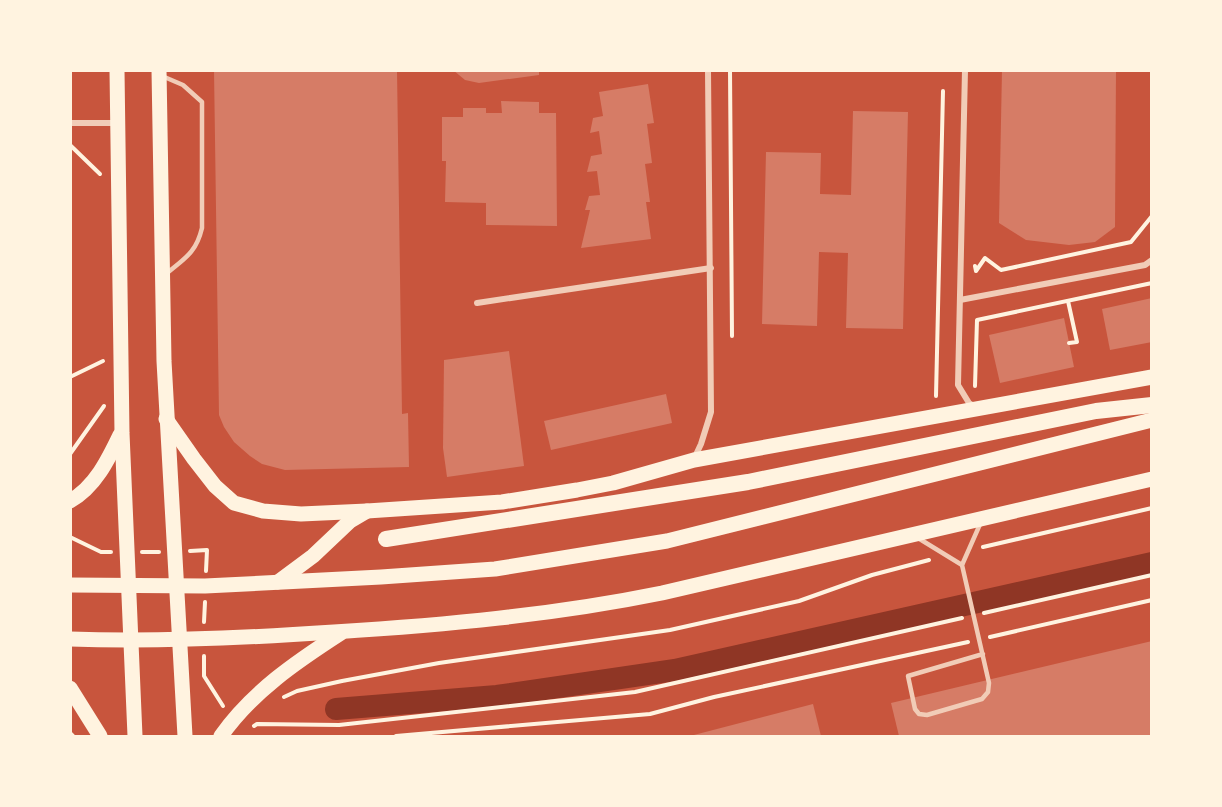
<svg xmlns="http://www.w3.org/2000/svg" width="1222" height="807" font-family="Rubik,sans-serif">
  <rect width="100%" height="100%" fill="#c8553d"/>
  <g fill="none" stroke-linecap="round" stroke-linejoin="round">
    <path stroke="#8f3625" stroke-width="22" d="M 336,709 L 497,696 L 675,670 L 1152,563"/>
  </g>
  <g fill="#d67c66">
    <path d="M 214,70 L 397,70 L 402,414 L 408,413 L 409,467 L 285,470 L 262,464 L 250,456 L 234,442 L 224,427 L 219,415 Z"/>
    <path d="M 453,70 L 539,70 L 539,75 L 479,83 L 465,80 Z"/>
    <path d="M 1002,70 L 1116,70 L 1115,227 L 1095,242 L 1069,245 L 1026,240 L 999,223 Z"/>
    <path d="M 648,84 L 654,123 L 647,124 L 652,163 L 645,164 L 650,202 L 646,202 L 651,239 L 581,248 L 590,210 L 585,210 L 589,196 L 600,195 L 597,171 L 587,172 L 591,156 L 602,154 L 599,131 L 590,133 L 593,118 L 603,116 L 599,92 Z"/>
    <path d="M 501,101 L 539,102 L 539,113 L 556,113 L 557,226 L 486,225 L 486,203 L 445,202 L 446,161 L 442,161 L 442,117 L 463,117 L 463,108 L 486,108 L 486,113 L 502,113 Z"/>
    <path d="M 853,111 L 908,112 L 903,329 L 846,328 L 848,253 L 819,252 L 817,326 L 762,324 L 766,152 L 821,153 L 820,194 L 851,195 Z"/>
    <path d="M 1152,298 L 1152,342 L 1110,350 L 1102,309 Z"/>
    <path d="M 1064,318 L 1074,367 L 1000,383 L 989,335 Z"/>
    <path d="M 509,351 L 524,466 L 447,477 L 443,448 L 444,360 Z"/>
    <path d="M 666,394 L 672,423 L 551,450 L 544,421 Z"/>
    <path d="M 1152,641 L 1152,736 L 899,736 L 891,703 Z"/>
    <path d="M 813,704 L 821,736 L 690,736 Z"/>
  </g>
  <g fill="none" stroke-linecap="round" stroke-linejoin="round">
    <g stroke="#fff3e0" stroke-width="4">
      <path d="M 730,70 L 732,336"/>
      <path d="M 70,145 L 100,174"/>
      <path d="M 975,266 L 976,271 L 985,258 L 1001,270 L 1131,242 L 1152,216"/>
      <path d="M 1068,301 L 1077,342 L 1069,343"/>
      <path d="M 70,377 L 103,361"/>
      <path d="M 975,386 L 977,320 L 1152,283"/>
      <path d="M 936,396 L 943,91"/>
      <path d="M 70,454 L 104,406"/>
      <path d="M 70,537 L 101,552 L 111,552"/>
      <path d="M 983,547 L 1152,508"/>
      <path d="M 190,551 L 207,550 L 206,571"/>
      <path d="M 142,552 L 159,552"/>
      <path d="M 984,613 L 1152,575"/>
      <path d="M 204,622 L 205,602"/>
      <path d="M 990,637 L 1152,600"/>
      <path d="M 204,656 L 204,676 L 223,706"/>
      <path d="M 284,697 L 297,691 L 342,681 L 439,663 L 670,630 L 799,601 L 872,575 L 929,560"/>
      <path d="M 254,726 L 257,724 L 339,725 L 635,692 L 962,618"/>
      <path d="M 70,733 L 73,736"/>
      <path d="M 396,736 L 650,714 L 714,697 L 968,642"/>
    </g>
    <g stroke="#f1ccb7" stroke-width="4.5">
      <path d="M 162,76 L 183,85 L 202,102 L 202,228 C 196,253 185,258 166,274"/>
      <path d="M 981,522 L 962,565 L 989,683 L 988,692 L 982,699 L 975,701 L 927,715 L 919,714 L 915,709 L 908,676 L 983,654"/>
      <path d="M 918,538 L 962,565"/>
    </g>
    <g stroke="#f1ccb7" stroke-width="6">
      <path d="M 965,70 L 958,385 L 969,403 L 975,407"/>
      <path d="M 70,123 L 118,123"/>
      <path d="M 960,300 L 1145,265 L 1152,260"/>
      <path d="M 477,303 L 711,268"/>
      <path d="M 694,459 L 701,444 L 711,412 L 708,70"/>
    </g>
    <g stroke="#fff3e0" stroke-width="15">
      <path d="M 117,70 L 122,433 L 135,736"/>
      <path d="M 159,70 L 164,361 L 185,736"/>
      <path d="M 166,419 L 194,459 L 215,486 L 234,503 L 263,511 L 301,514 L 367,511 L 502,502 L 577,490 L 613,483 L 694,460 L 1152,377"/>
      <path d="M 70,501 C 95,487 108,460 120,435"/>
      <path d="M 278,582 L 313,556 L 350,521 L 367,511"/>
      <path d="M 70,585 L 205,586 L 381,577 L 495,569 L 667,541 L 1152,420"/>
      <path d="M 70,639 C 159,642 246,638 334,632 C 444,625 554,615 662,593 L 1152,479"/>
      <path d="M 70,688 L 100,736"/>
      <path d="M 221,736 C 252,692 296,662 341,633"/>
    </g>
    <path stroke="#fff3e0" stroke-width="16" d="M 386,539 L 748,482 L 1096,411 L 1152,405"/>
  </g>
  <rect width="1222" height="807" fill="none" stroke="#fff3e0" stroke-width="144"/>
</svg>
